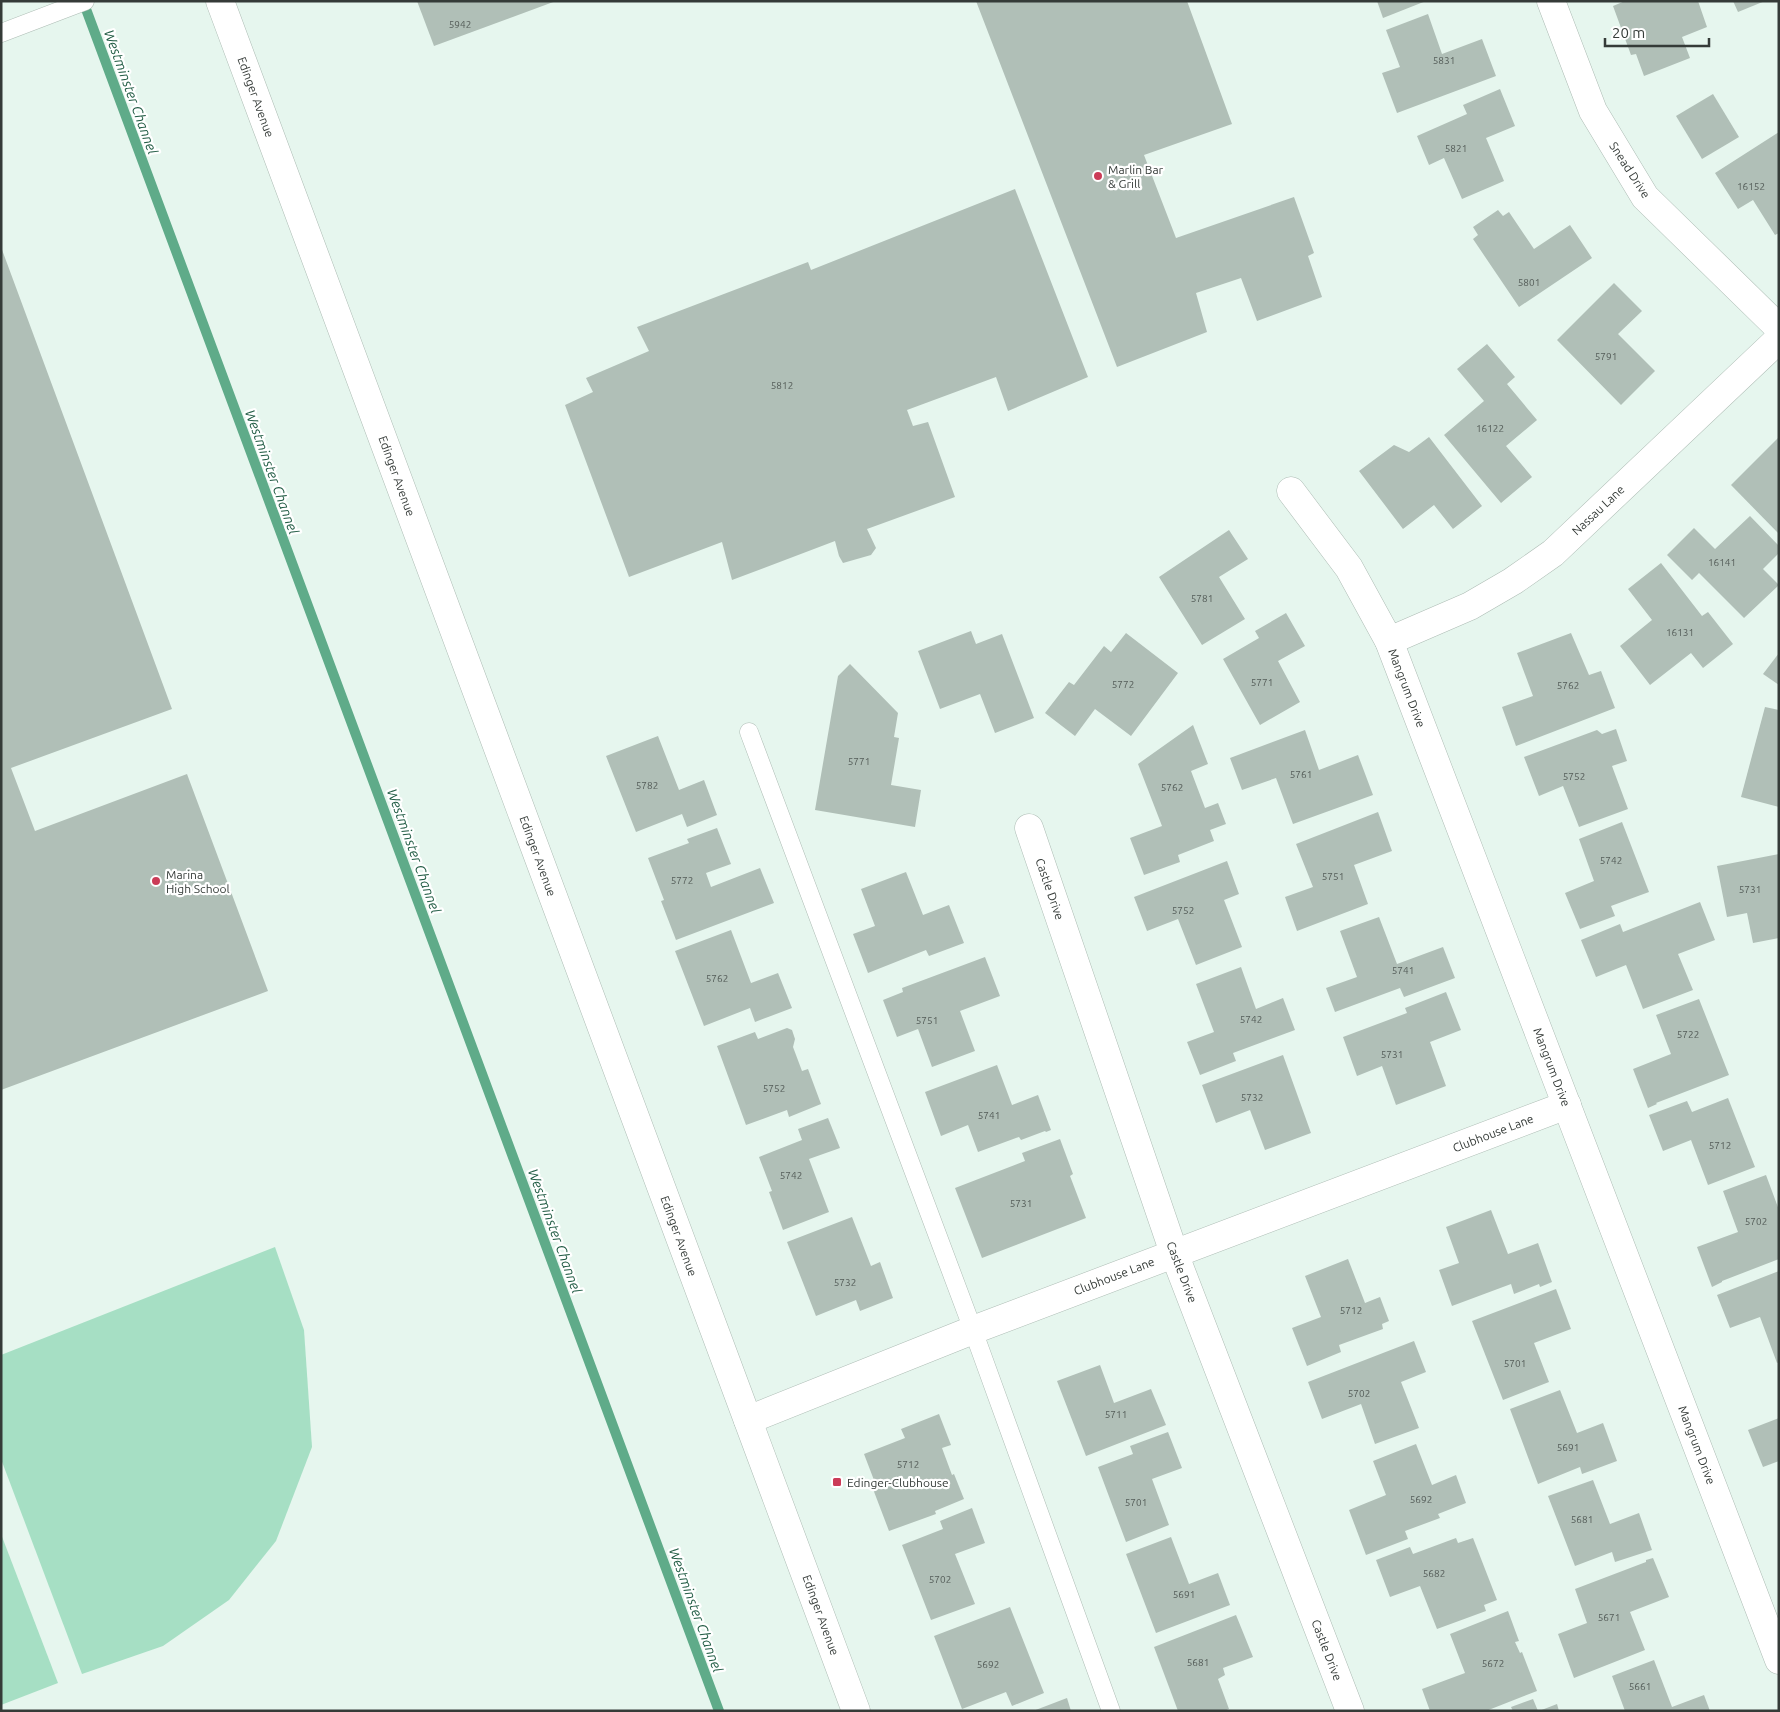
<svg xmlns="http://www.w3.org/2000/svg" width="1780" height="1712" font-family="Ubuntu,sans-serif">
  <rect width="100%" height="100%" fill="#e6f6ee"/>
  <g fill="#a6dfc4">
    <path d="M 275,1247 L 304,1330 L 312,1447 L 276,1541 L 229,1600 L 163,1646 L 82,1674 L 1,1459 L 1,1355 Z"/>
    <path d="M 1,1534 L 58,1683 L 1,1705 Z"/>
  </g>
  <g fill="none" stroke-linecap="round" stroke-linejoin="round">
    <path stroke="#5fab89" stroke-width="10" d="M 83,1 L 719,1711"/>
  </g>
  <g fill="#b0bfb7">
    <path d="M 417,1 L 556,1 L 434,46 Z"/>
    <path d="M 976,1 L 1187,1 L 1232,124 L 1144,155 L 1176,238 L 1294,197 L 1314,253 L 1308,256 L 1322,297 L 1257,321 L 1241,278 L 1196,293 L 1207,332 L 1117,367 Z"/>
    <path d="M 1377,1 L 1426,1 L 1383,18 Z"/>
    <path d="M 1625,1 L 1698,1 L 1707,27 L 1682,37 L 1690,58 L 1644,76 L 1636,54 L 1631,55 L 1613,6 Z"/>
    <path d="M 1733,1 L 1765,1 L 1738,12 Z"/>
    <path d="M 1428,14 L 1442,54 L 1482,39 L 1496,76 L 1397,113 L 1382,73 L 1400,67 L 1386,30 Z"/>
    <path d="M 1500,89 L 1515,126 L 1486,138 L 1504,181 L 1462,199 L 1444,158 L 1429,165 L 1417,136 L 1467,114 L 1463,105 Z"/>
    <path d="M 1713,94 L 1739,137 L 1702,159 L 1676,116 Z"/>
    <path d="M 1779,132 L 1779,233 L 1775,235 L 1753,200 L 1738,209 L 1715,173 Z"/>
    <path d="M 1015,189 L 1088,377 L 1008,411 L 996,377 L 907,410 L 913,426 L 928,422 L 955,497 L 867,529 L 876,548 L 871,555 L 843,563 L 839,556 L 835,541 L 732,580 L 722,542 L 629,577 L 565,405 L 593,392 L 586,378 L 649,351 L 637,327 L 808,262 L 811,270 Z"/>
    <path d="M 1498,210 L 1503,216 L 1509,212 L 1534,249 L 1570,225 L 1592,258 L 1519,307 L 1473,239 L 1478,235 L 1473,227 Z"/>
    <path d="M 1,247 L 172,709 L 11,768 L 35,831 L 187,774 L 268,991 L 1,1090 Z"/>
    <path d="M 1614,283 L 1642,311 L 1618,334 L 1655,371 L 1621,405 L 1557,340 Z"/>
    <path d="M 1487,344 L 1515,377 L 1507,384 L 1537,420 L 1506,446 L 1532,477 L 1501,503 L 1444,435 L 1484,401 L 1457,369 Z"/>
    <path d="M 1429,437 L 1482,506 L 1453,529 L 1434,505 L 1403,529 L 1359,471 L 1394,445 L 1409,452 Z"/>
    <path d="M 1779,437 L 1779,534 L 1731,485 Z"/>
    <path d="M 1750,516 L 1779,546 L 1779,553 L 1763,569 L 1779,585 L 1744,618 L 1699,573 L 1692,580 L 1667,555 L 1694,528 L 1715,549 Z"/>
    <path d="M 1229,530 L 1248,559 L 1219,577 L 1245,619 L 1202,645 L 1159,577 Z"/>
    <path d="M 1661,563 L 1702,616 L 1708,612 L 1733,644 L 1703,668 L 1691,653 L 1650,685 L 1620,646 L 1652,620 L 1628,589 Z"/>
    <path d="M 1286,613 L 1305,646 L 1278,661 L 1300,702 L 1260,725 L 1223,659 L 1259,638 L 1255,631 Z"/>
    <path d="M 971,631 L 976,644 L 1002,634 L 1034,718 L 995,733 L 980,694 L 940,709 L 918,651 Z"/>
    <path d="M 1126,633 L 1178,673 L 1131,736 L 1095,709 L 1075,736 L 1045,713 L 1069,682 L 1074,685 L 1104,646 L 1111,652 Z"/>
    <path d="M 1571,633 L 1589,675 L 1601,671 L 1615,708 L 1516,746 L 1502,707 L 1533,696 L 1517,653 Z"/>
    <path d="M 1779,653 L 1779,685 L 1763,674 Z"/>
    <path d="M 850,664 L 898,713 L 894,737 L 899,738 L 891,785 L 921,790 L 915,827 L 815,810 L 838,676 Z"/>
    <path d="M 1765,707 L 1779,710 L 1779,807 L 1741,797 Z"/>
    <path d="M 1193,725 L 1208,764 L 1191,771 L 1205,808 L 1218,803 L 1226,824 L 1210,830 L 1214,841 L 1178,855 L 1180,862 L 1144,875 L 1130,838 L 1162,826 L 1138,764 Z"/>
    <path d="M 1616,729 L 1627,761 L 1612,766 L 1628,809 L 1579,827 L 1563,786 L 1539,796 L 1524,757 L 1597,730 L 1602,734 Z"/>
    <path d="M 1305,730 L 1319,770 L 1358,755 L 1373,795 L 1293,824 L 1276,778 L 1242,790 L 1230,758 Z"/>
    <path d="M 658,736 L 679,790 L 704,780 L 717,815 L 687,827 L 682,814 L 636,832 L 606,756 Z"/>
    <path d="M 1378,812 L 1392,851 L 1354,865 L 1368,904 L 1297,931 L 1285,897 L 1313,887 L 1296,844 Z"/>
    <path d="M 1622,822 L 1649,892 L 1611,906 L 1615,916 L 1580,929 L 1565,893 L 1594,881 L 1579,839 Z"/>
    <path d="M 717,828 L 731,864 L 706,873 L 711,887 L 760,868 L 774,903 L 676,940 L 661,901 L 664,900 L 648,858 L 689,843 L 687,839 Z"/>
    <path d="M 1779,854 L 1779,938 L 1753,943 L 1747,913 L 1727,917 L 1717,866 Z"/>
    <path d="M 1227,861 L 1239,894 L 1224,900 L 1242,947 L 1196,965 L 1178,919 L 1147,931 L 1134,897 Z"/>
    <path d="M 906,872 L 923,915 L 949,905 L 964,943 L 929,956 L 926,950 L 868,973 L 853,934 L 875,926 L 861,889 Z"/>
    <path d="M 1700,902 L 1715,940 L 1678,954 L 1693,990 L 1643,1009 L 1626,965 L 1596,977 L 1581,940 L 1620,924 L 1623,932 Z"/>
    <path d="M 1379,917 L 1397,964 L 1443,947 L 1455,978 L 1404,997 L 1400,988 L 1335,1012 L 1326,988 L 1357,977 L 1340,931 Z"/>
    <path d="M 731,930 L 751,983 L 778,973 L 792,1008 L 755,1022 L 750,1008 L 704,1026 L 675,951 Z"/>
    <path d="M 985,957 L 1000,996 L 960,1011 L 975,1051 L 932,1067 L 918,1029 L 897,1037 L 883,1000 L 903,992 L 902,988 Z"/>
    <path d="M 1241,967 L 1256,1009 L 1283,998 L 1295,1030 L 1233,1053 L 1236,1061 L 1200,1075 L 1187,1042 L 1214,1032 L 1196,984 Z"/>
    <path d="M 1446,992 L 1461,1030 L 1430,1042 L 1446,1086 L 1396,1105 L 1382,1066 L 1357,1076 L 1343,1037 L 1407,1013 L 1405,1008 Z"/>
    <path d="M 1699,999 L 1729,1075 L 1656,1103 L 1657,1104 L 1648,1108 L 1633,1069 L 1671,1054 L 1656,1015 Z"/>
    <path d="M 787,1028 L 792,1030 L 795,1039 L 793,1047 L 802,1071 L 808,1069 L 821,1104 L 789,1117 L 787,1110 L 746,1125 L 717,1046 L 755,1032 L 758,1039 Z"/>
    <path d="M 1283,1055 L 1311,1133 L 1265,1150 L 1250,1110 L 1216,1123 L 1202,1085 Z"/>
    <path d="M 997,1065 L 1012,1105 L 1038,1095 L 1051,1130 L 1046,1132 L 1045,1131 L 1021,1140 L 1019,1137 L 978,1152 L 968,1125 L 941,1136 L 925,1092 Z"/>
    <path d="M 1728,1098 L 1755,1167 L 1708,1185 L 1691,1140 L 1663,1151 L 1649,1115 L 1687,1101 L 1692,1112 Z"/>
    <path d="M 828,1118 L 840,1148 L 809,1159 L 829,1212 L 783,1230 L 769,1192 L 772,1191 L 759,1157 L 802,1140 L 798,1129 Z"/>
    <path d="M 1060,1139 L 1073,1174 L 1070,1176 L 1086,1218 L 982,1258 L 955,1188 L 1025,1161 L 1022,1153 Z"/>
    <path d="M 1766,1175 L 1779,1210 L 1779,1259 L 1722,1281 L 1722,1282 L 1712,1287 L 1697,1247 L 1738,1232 L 1723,1191 Z"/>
    <path d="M 1491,1210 L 1508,1254 L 1538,1243 L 1552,1282 L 1540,1287 L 1539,1284 L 1514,1294 L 1511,1284 L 1452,1306 L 1439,1270 L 1459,1263 L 1446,1227 Z"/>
    <path d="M 852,1217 L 871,1266 L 880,1262 L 893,1298 L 860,1311 L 856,1300 L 816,1316 L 787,1242 Z"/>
    <path d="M 1348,1259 L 1365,1303 L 1380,1297 L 1389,1321 L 1382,1324 L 1383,1329 L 1339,1345 L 1341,1352 L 1307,1366 L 1292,1328 L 1321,1317 L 1305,1276 Z"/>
    <path d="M 1779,1271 L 1779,1362 L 1777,1363 L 1760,1317 L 1730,1328 L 1717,1295 Z"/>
    <path d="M 1556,1289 L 1571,1329 L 1534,1343 L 1549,1382 L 1503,1400 L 1472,1321 Z"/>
    <path d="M 1414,1341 L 1426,1372 L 1401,1382 L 1419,1428 L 1375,1444 L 1361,1404 L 1322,1419 L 1308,1382 Z"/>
    <path d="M 1100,1365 L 1114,1403 L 1151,1389 L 1166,1425 L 1086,1456 L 1057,1381 Z"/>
    <path d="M 1560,1390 L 1577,1433 L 1603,1423 L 1617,1461 L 1582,1474 L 1580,1467 L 1538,1484 L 1510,1409 Z"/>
    <path d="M 939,1414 L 951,1445 L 942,1448 L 952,1475 L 954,1474 L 964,1499 L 935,1511 L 936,1514 L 889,1531 L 873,1489 L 877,1488 L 864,1454 L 905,1438 L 901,1429 Z"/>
    <path d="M 1779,1418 L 1779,1461 L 1763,1467 L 1748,1430 Z"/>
    <path d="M 1168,1432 L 1182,1468 L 1152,1479 L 1169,1525 L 1126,1542 L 1098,1467 L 1133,1454 L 1130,1446 Z"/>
    <path d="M 1416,1444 L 1432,1485 L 1456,1475 L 1466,1503 L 1438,1514 L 1440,1518 L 1405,1531 L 1408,1539 L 1366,1555 L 1349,1510 L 1386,1495 L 1373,1461 Z"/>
    <path d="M 1593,1480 L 1610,1524 L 1639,1513 L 1652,1550 L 1615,1562 L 1612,1552 L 1575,1566 L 1548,1496 Z"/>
    <path d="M 972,1508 L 985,1543 L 955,1554 L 975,1604 L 931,1620 L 902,1545 L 943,1529 L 940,1521 Z"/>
    <path d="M 1171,1537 L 1189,1584 L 1218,1573 L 1230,1605 L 1156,1633 L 1126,1554 Z"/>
    <path d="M 1456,1538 L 1458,1543 L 1473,1538 L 1497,1600 L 1484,1605 L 1486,1611 L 1437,1629 L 1420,1586 L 1390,1597 L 1376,1560 L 1410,1547 L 1413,1554 Z"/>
    <path d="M 1653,1558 L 1669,1597 L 1630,1612 L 1645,1650 L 1574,1678 L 1558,1634 L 1587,1623 L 1575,1589 L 1646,1562 L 1646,1560 Z"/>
    <path d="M 1010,1607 L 1044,1693 L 1012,1706 L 1006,1692 L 962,1709 L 934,1636 Z"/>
    <path d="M 1508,1611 L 1519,1641 L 1515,1642 L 1520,1653 L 1522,1652 L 1537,1691 L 1486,1711 L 1430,1711 L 1422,1689 L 1465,1673 L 1450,1634 Z"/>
    <path d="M 1236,1615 L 1253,1657 L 1223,1668 L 1225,1675 L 1218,1679 L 1229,1709 L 1224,1711 L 1178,1711 L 1154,1647 Z"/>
    <path d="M 1654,1660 L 1672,1707 L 1704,1695 L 1710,1711 L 1625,1711 L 1612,1676 Z"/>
    <path d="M 1067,1698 L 1071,1711 L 1033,1711 Z"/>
    <path d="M 1533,1699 L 1538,1711 L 1513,1711 L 1511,1707 Z"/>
    <path d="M 1557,1704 L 1559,1711 L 1539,1711 Z"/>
  </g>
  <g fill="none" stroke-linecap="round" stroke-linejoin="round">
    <defs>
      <g id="lane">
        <path d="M 1,33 L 85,1"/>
        <path d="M 749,732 L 973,1330 L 1111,1711"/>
      </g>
      <g id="street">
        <path d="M 1551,1 L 1593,111 L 1645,197 L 1779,328"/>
        <path d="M 1291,491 L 1349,568 L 1389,641 L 1779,1660"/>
        <path d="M 1389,641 L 1470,606 L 1513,581 L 1553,553 L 1779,339"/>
        <path d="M 1029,828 L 1174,1253 L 1350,1711"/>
        <path d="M 748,1420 L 973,1330 L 1567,1105"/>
      </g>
      <path id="primary" d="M 220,1 L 856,1711"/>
    </defs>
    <use href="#lane" stroke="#adbcb4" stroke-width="19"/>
    <use href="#street" stroke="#adbcb4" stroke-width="29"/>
    <use href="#primary" stroke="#adbcb4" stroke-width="29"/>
    <use href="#lane" stroke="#fff" stroke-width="18"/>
    <use href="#street" stroke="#fff" stroke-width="28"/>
    <use href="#primary" stroke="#fff" stroke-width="28"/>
  </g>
  <g fill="#cb3b57" stroke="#fff" stroke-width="2">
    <circle cx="1098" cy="176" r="5"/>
    <circle cx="156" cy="881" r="5"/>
    <rect x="832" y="1477" width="10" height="10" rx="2.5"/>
  </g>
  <g text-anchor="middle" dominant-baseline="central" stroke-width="4.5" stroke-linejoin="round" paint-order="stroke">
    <g font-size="10" fill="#545c58">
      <text x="460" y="24">5942</text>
      <text x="1444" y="60">5831</text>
      <text x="1456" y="148">5821</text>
      <text x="1751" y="186">16152</text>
      <text x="1529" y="282">5801</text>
      <text x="1606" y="356">5791</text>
      <text x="782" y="385">5812</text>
      <text x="1490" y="428">16122</text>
      <text x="1722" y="562">16141</text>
      <text x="1202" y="598">5781</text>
      <text x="1680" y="632">16131</text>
      <text x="1262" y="682">5771</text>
      <text x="1123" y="684">5772</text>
      <text x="1568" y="685">5762</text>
      <text x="859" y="761">5771</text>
      <text x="1301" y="774">5761</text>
      <text x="1574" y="776">5752</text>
      <text x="647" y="785">5782</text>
      <text x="1172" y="787">5762</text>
      <text x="1611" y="860">5742</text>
      <text x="1333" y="876">5751</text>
      <text x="682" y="880">5772</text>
      <text x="1750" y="889">5731</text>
      <text x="1183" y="910">5752</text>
      <text x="1403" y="970">5741</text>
      <text x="717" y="978">5762</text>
      <text x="1251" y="1019">5742</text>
      <text x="927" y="1020">5751</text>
      <text x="1688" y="1034">5722</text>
      <text x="1392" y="1054">5731</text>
      <text x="774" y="1088">5752</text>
      <text x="1252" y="1097">5732</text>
      <text x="989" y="1115">5741</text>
      <text x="1720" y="1145">5712</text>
      <text x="791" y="1175">5742</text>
      <text x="1021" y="1203">5731</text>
      <text x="1756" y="1221">5702</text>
      <text x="845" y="1282">5732</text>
      <text x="1351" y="1310">5712</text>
      <text x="1515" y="1363">5701</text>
      <text x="1359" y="1393">5702</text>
      <text x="1116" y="1414">5711</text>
      <text x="1568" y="1447">5691</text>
      <text x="908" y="1464">5712</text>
      <text x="1421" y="1499">5692</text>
      <text x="1136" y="1502">5701</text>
      <text x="1582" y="1519">5681</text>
      <text x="1434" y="1573">5682</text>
      <text x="940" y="1579">5702</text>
      <text x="1184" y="1594">5691</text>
      <text x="1609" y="1617">5671</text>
      <text x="1198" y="1662">5681</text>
      <text x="1493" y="1663">5672</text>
      <text x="988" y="1664">5692</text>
      <text x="1640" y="1686">5661</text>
    </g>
    <g font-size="12" fill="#353b38" stroke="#fff">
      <text transform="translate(256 97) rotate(70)">Edinger Avenue</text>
      <text transform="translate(1630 170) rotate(57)">Snead Drive</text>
      <text transform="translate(397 476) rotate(70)">Edinger Avenue</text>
      <text transform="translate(1598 510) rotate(-43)">Nassau Lane</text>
      <text transform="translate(1407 688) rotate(69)">Mangrum Drive</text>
      <text transform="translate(538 856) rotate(70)">Edinger Avenue</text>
      <text transform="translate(1050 889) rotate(71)">Castle Drive</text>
      <text transform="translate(1552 1067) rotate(69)">Mangrum Drive</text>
      <text transform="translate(1493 1133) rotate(-21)">Clubhouse Lane</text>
      <text transform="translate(679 1236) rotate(70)">Edinger Avenue</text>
      <text transform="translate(1182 1272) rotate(69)">Castle Drive</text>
      <text transform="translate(1114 1276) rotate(-21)">Clubhouse Lane</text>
      <text transform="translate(1697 1445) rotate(69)">Mangrum Drive</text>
      <text transform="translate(821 1615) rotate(70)">Edinger Avenue</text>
      <text transform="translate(1327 1650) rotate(69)">Castle Drive</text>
    </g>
    <g font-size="12" fill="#353b38" stroke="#fff" text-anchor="start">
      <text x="1108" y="169">Marlin Bar<tspan x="1108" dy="14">&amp; Grill</tspan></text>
      <text x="166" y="874">Marina<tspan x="166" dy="14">High School</tspan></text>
      <text x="847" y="1482">Edinger-Clubhouse</text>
    </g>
    <g font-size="14" font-style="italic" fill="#215c44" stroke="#fff">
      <text transform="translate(131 92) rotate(70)">Westminster Channel</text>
      <text transform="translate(272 472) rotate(70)">Westminster Channel</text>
      <text transform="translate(414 851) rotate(70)">Westminster Channel</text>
      <text transform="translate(555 1231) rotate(70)">Westminster Channel</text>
      <text transform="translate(696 1610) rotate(70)">Westminster Channel</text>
    </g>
  </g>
  <rect width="1780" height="1712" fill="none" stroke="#353b38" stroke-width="5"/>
  <path d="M1605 38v8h104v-8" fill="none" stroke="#353b38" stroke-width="2.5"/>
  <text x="1612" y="38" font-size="15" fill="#353b38" stroke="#ffffff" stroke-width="4" paint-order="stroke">20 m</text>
</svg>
